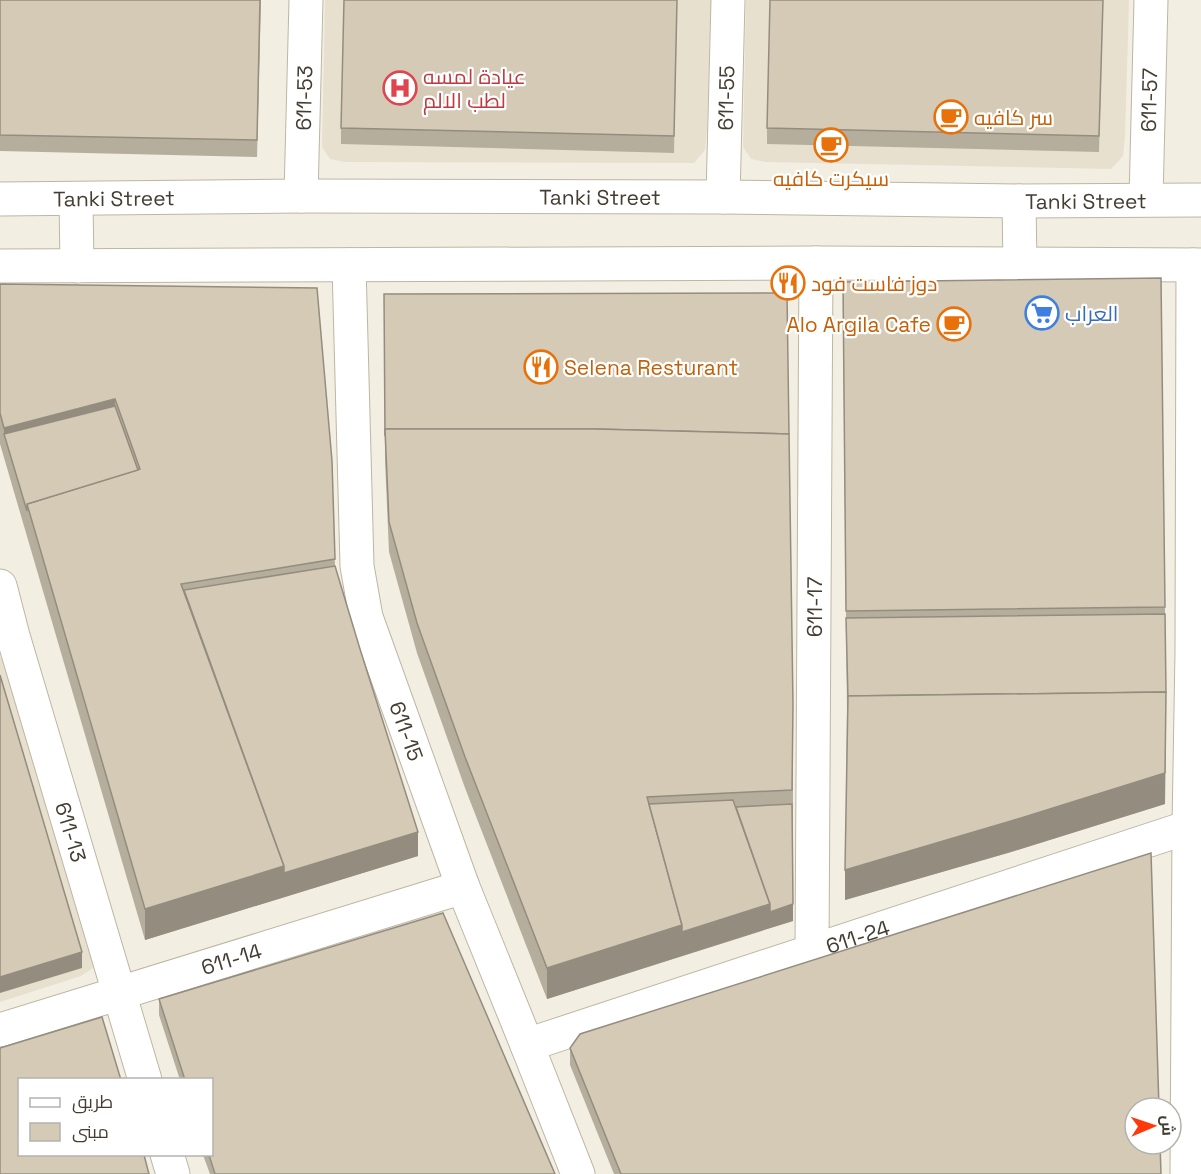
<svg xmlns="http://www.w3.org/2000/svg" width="1201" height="1174" font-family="'Space Grotesk',Cairo,sans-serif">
  <rect width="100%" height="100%" fill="#f2eee2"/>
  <g fill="#e7e0cf">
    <path d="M 325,0 L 711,0 L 707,130 L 705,150 L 694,163 L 345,162 L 330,159 L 322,147 Z"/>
    <path d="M 746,0 L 1129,0 L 1125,136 L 1123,156 L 1111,169 L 765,162 L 751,159 L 743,147 Z"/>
    <path d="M 0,657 L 5,658 L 96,958 L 93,968 L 81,976 L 0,1002 Z"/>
  </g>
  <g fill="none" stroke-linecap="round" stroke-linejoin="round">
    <defs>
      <g id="minor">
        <path id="s1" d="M 301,196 L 306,0"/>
        <path id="s2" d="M 723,197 L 728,0"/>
        <path id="s3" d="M 1146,199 L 1151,0"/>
        <path id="s4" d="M 349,265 L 357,566 L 366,617 L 463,887 L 527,1045 L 578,1174"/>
        <path id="s5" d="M 0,586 L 13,636 L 145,1080"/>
        <path id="s6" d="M 812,951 L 816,263"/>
        <path id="s7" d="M 0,1030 L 463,887"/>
        <path id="s8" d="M 527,1045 L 1189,827"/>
        <path d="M 167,1154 L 173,1174"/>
        <path d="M 1187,1174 L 1189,827 L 1192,651 L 1193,265"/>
      </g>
      <g id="tertiary">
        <path id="s9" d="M 0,199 L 301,196 L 723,197 L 1019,201 L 1201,200"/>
        <path d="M 76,199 L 77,266"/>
        <path d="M 1019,201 L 1020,265"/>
        <path d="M 0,266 L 816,263 L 1201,265"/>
      </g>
    </defs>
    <use href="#minor" stroke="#beb6a4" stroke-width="35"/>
    <use href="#tertiary" stroke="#beb6a4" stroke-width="35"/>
    <use href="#minor" stroke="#fff" stroke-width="33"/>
    <use href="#tertiary" stroke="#fff" stroke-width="33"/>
  </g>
  <g fill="#b6ae9d">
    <path d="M 0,0 L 261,0 L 257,157 L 0,151 Z"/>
    <path d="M 677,0 L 674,153 L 341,144 L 341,128 Z"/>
    <path d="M 1103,0 L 1099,152 L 767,144 L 767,128 Z"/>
    <path d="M 1161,278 L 1166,692 L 1165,804 L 1011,852 L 845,900 L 847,711 L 843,313 Z"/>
    <path d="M 0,284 L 332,461 L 335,566 L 418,856 L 145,940 L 0,444 Z"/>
    <path d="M 384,294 L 793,705 L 793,921 L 547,999 L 465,788 L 417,653 L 389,552 L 385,460 Z"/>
    <path d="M 159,999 L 555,1174 L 210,1174 L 203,1155 L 212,1155 L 212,1080 L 180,1080 L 159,1015 Z"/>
    <path d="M 570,1048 L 1161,1174 L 614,1174 L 570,1065 Z"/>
  </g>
  <g fill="#948d7f">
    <path d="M 115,399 L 115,430 L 4,434 L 4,428 Z"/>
    <path d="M 1166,692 L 1165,804 L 1011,852 L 845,900 L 845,870 Z"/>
    <path d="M 418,832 L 418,856 L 145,940 L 145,909 L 284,866 Z"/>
    <path d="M 770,904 L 770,928 L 682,956 L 682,932 Z"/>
    <path d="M 793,904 L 793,921 L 770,928 L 770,912 Z"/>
    <path d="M 682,925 L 682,956 L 547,999 L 547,968 Z"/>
    <path d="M 82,952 L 82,968 L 0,993 L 0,977 Z"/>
  </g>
  <g fill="#d4cab6" stroke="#948d7f" stroke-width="1.5">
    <path d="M 0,0 L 260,0 L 257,140 L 0,135 Z"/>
    <path d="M 344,0 L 677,0 L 674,136 L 341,128 Z"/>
    <path d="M 770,0 L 1103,0 L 1099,136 L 767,128 Z"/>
    <path d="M 1161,278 L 1165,607 L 846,611 L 843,282 Z"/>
    <path d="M 0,284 L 317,288 L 332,461 L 335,559 L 181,584 L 284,866 L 145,909 L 27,504 L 140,469 L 115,399 L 4,428 L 0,413 Z"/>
    <path d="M 787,293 L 789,434 L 595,429 L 385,429 L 385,436 L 384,294 Z"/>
    <path d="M 115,406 L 138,470 L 27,504 L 27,511 L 4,434 Z"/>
    <path d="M 385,429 L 595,429 L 789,434 L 793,705 L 792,790 L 647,797 L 682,925 L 547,968 L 465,757 L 417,623 L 389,522 Z"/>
    <path d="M 335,566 L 360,649 L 418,832 L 284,873 L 284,866 L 184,590 Z"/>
    <path d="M 1165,614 L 1166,692 L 848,696 L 848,699 L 846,618 Z"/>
    <path d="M 0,675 L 82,952 L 0,977 Z"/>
    <path d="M 1166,692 L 1165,773 L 1011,821 L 845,870 L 848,696 Z"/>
    <path d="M 733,800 L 770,904 L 682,932 L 682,925 L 649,804 Z"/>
    <path d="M 792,804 L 793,904 L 770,912 L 770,904 L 736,807 Z"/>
    <path d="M 1151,853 L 1159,1108 L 1135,1108 L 1135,1144 L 1160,1144 L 1161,1174 L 621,1174 L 570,1048 L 580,1034 Z"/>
    <path d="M 443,913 L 555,1174 L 215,1174 L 209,1155 L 212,1155 L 212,1080 L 185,1080 L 159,999 Z"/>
    <path d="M 102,1017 L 121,1080 L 20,1080 L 20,1155 L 144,1155 L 149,1174 L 0,1174 L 0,1048 Z"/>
  </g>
  <defs>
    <symbol id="hospital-ring" viewBox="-11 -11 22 22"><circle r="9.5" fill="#fff" stroke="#e0444e" stroke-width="1.5"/><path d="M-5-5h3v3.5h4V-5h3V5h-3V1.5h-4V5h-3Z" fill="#e0444e"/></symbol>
    <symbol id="cafe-ring" viewBox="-11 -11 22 22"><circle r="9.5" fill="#fff" stroke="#e8710a" stroke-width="1.5"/><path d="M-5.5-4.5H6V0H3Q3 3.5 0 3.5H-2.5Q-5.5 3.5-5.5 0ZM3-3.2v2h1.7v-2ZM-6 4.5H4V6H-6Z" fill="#e8710a"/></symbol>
    <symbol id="restaurant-ring" viewBox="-11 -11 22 22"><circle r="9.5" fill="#fff" stroke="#e8710a" stroke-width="1.5"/><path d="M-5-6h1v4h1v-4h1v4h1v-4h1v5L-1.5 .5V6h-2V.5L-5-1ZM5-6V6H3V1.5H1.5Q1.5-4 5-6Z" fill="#e8710a"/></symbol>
    <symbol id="supermarket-ring" viewBox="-11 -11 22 22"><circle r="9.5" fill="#fff" stroke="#3f7fe0" stroke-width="1.5"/><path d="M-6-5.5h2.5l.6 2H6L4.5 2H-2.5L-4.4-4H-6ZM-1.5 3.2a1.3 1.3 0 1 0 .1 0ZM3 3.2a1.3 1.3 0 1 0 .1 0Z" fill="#3f7fe0"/></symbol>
  </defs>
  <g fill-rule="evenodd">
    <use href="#hospital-ring" x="381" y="69" width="38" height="38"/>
    <use href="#cafe-ring" x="932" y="98" width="38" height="38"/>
    <use href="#cafe-ring" x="812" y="126" width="38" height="38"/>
    <use href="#restaurant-ring" x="769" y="264" width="38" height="38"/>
    <use href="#supermarket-ring" x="1023" y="294" width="38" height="38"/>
    <use href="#cafe-ring" x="935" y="305" width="38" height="38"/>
    <use href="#restaurant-ring" x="522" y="348" width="38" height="38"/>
  </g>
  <g text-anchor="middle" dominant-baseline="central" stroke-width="4.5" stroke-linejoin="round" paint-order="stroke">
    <g font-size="21" fill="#be3a42" stroke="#fff" text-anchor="start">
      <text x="423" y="76">عيادة لمسه<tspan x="423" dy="24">لطب الالم</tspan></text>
    </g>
    <g font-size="21" fill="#443e32" stroke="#fff">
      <text stroke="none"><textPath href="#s1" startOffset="98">611-53</textPath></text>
      <text stroke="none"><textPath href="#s2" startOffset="99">611-55</textPath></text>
      <text stroke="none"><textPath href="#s3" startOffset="99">611-57</textPath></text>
      <text stroke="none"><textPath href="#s9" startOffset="600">Tanki Street</textPath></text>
      <text stroke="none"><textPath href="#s9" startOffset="114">Tanki Street</textPath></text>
      <text stroke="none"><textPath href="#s9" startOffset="1086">Tanki Street</textPath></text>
      <text stroke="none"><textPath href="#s6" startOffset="344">611-17</textPath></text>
      <text stroke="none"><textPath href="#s4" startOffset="474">611-15</textPath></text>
      <text stroke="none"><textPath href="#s5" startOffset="256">611-13</textPath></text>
      <text stroke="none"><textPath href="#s8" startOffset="348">611-24</textPath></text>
      <text stroke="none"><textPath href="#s7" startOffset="242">611-14</textPath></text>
    </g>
    <g font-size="21" fill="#c56008" stroke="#fff" text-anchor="start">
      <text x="974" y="117">سر كافيه</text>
      <text x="831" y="178" text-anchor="middle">سيكرت كافيه</text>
      <text x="811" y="283">دوز فاست فود</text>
      <text x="931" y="324" text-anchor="end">Alo Argila Cafe</text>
      <text x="564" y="367">Selena Resturant</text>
    </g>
    <g font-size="21" fill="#366cbe" stroke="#fff" text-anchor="start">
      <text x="1065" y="313">العراب</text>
    </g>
  </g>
  <rect x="18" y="1078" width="195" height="78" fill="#ffffff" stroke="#b4b2ad" stroke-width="1.5"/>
  <rect x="30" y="1098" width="30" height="9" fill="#ffffff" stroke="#b4b2ad" stroke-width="1.5"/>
  <text x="72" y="1108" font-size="18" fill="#443e32">طريق</text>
  <rect x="30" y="1123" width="30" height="18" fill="#d4cab6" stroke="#b4b2ad" stroke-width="1.5"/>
  <text x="72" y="1138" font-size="18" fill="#443e32">مبنى</text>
  <g transform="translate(1153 1126) rotate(88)"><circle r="28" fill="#ffffff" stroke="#b4b2ad" stroke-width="1.5"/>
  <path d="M0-4.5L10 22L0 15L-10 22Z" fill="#ff390c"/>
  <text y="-9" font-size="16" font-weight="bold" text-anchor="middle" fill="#443e32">ش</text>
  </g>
</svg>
